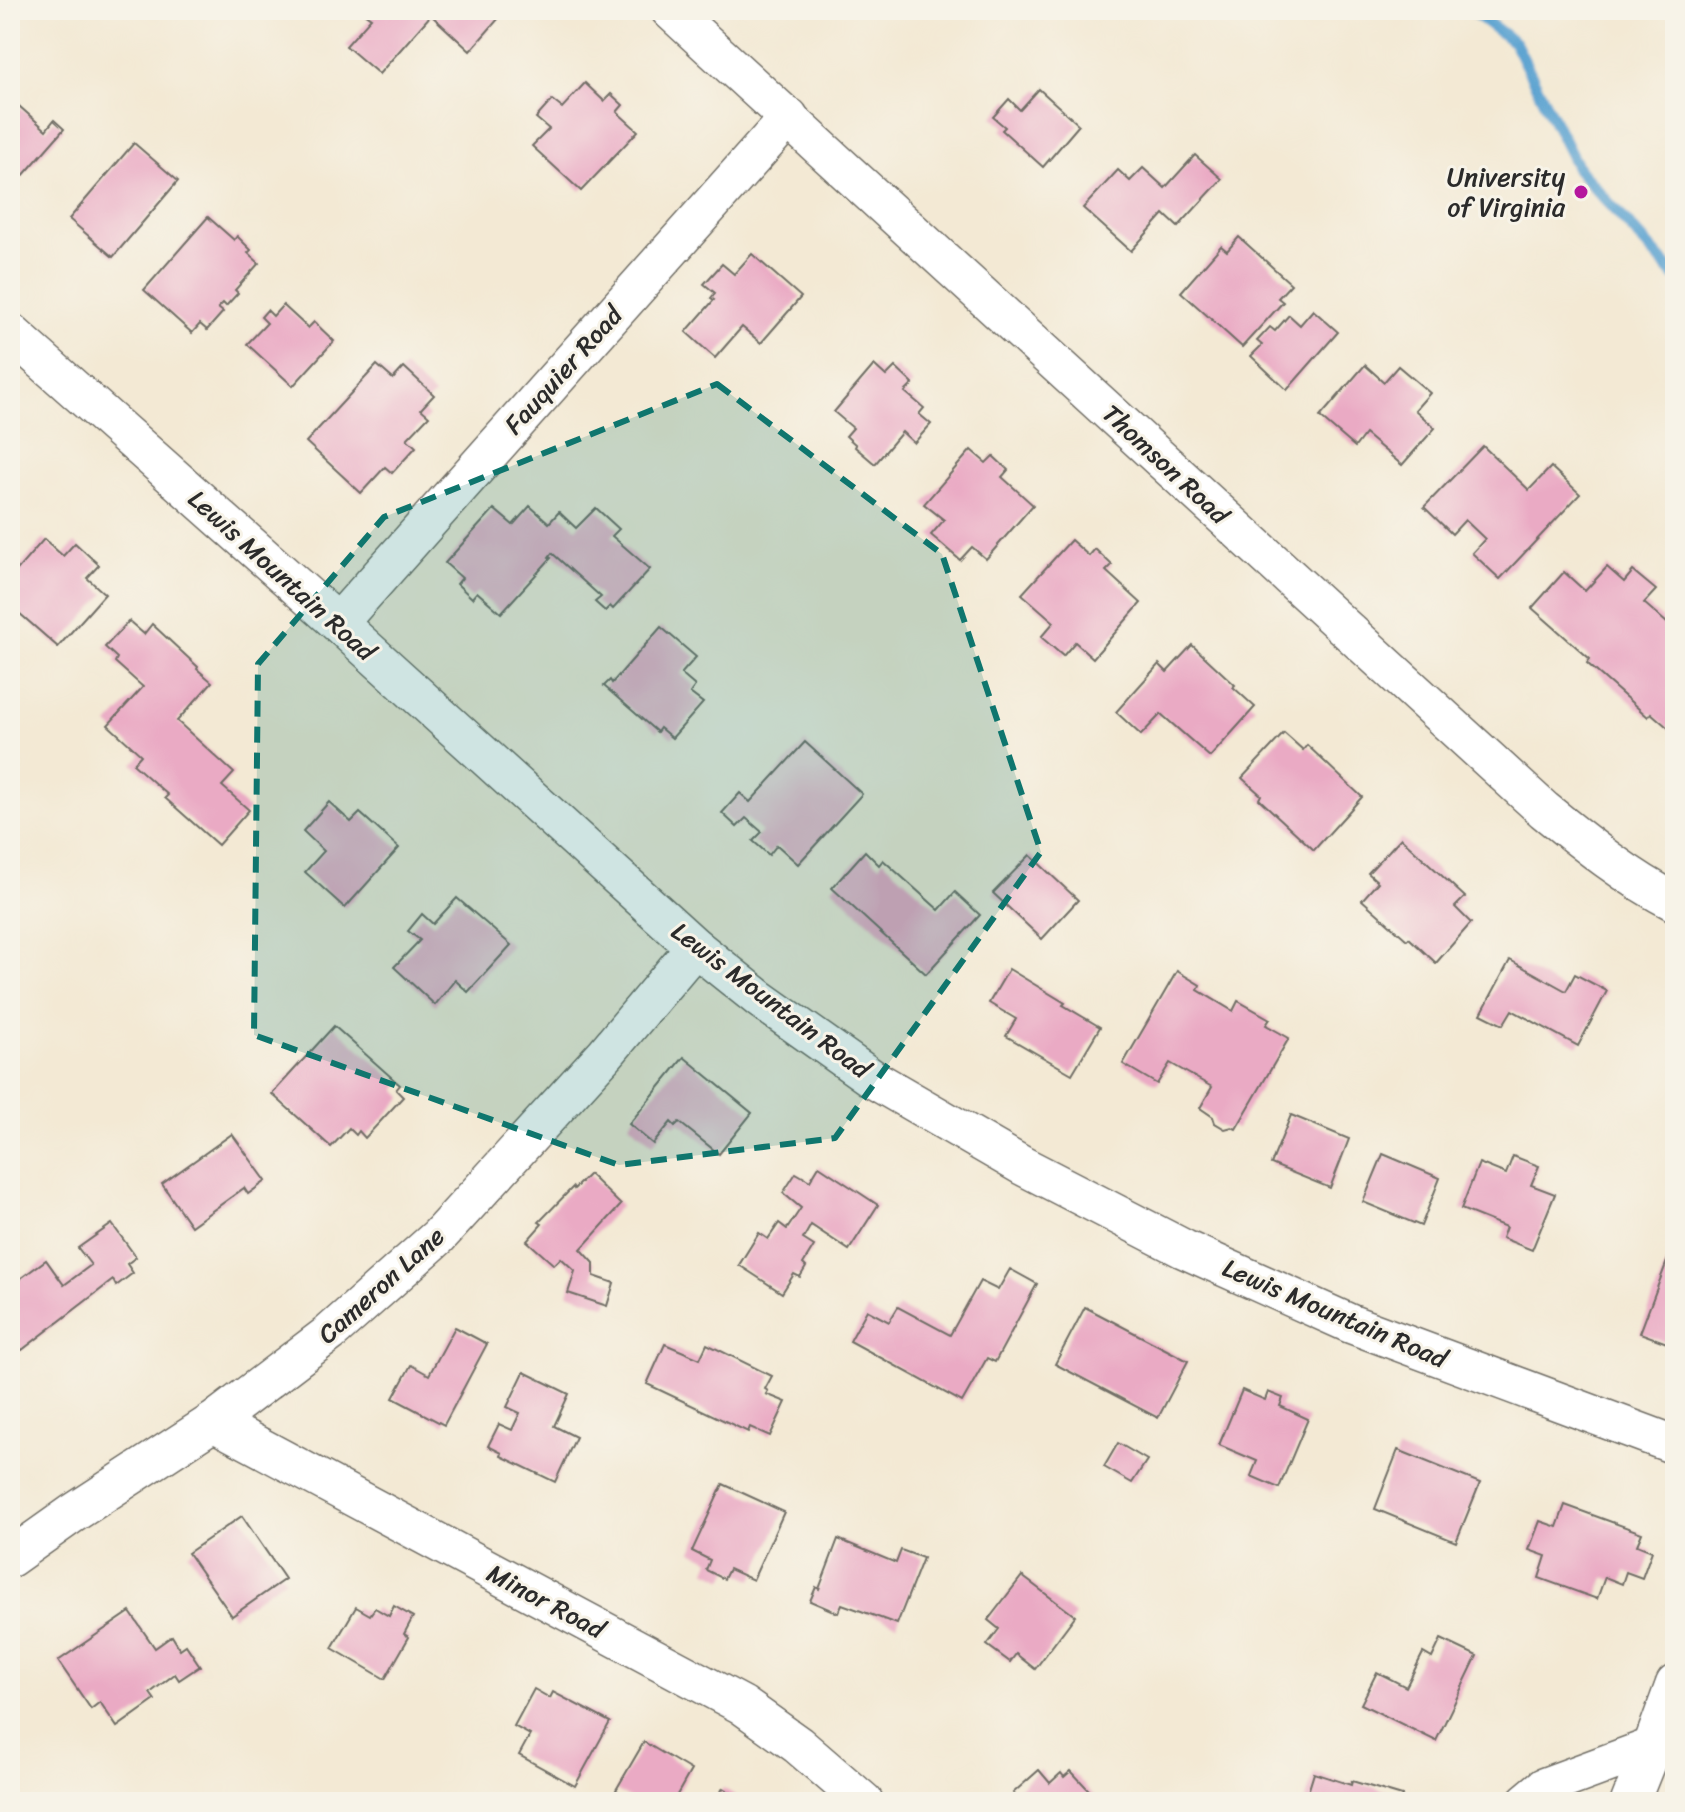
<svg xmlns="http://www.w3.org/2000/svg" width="1685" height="1812" font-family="Sriracha,sans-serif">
  <rect width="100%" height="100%" fill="#f7f3e8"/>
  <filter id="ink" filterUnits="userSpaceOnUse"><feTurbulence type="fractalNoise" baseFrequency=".0125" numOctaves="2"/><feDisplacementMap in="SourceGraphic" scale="16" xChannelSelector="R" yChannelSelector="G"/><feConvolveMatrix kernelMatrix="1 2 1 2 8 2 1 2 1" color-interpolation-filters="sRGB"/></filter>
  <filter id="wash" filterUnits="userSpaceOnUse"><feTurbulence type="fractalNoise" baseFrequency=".006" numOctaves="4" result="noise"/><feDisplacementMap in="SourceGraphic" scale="32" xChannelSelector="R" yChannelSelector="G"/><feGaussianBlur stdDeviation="1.8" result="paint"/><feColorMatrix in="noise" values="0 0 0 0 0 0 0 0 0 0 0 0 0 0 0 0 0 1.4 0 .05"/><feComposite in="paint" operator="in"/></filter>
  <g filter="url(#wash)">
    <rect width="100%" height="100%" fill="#f3e9d4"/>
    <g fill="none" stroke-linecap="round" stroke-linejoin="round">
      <path stroke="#59a1d0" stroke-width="12" d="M 1471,10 L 1515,43 L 1578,169 L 1675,276"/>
    </g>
    <g id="blocks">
      <g fill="#eaaac4">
        <path d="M 367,10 L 375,10 L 377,12 L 379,10 L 506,10 L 470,51 L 431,15 L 379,74 L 346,46 L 371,18 L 364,13 Z"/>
        <path d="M 585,83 L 604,101 L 611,94 L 623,105 L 617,112 L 638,131 L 581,191 L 532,146 L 549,129 L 536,118 L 552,100 L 562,108 Z"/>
        <path d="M 1039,89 L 1079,125 L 1043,167 L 1002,130 L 1005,127 L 993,117 L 1009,99 L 1020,110 Z"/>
        <path d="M 10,98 L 46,130 L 54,120 L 64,129 L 21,178 L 10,169 Z"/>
        <path d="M 134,143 L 178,181 L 113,257 L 69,219 Z"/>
        <path d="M 1195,155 L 1222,179 L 1178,227 L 1164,214 L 1131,251 L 1083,208 L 1118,170 L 1130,181 L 1143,168 L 1165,188 Z"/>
        <path d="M 208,217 L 234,240 L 237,236 L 251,250 L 248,253 L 259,263 L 235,290 L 238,293 L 226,306 L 223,303 L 218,308 L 223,312 L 207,330 L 200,324 L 192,333 L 144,290 Z"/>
        <path d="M 1239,237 L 1291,284 L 1278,298 L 1283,302 L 1242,347 L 1181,292 L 1221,246 L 1227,251 Z"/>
        <path d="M 752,254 L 801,297 L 761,343 L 742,327 L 715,358 L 686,332 L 714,300 L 711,298 L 715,293 L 704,284 L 722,264 L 734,274 Z"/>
        <path d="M 283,305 L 308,328 L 314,322 L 334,341 L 293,386 L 247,344 L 267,323 L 261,317 L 267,310 L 273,316 Z"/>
        <path d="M 1313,310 L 1338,332 L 1287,390 L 1251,356 L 1262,345 L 1257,341 L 1270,327 L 1275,331 L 1289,315 L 1300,325 Z"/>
        <path d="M 377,365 L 393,379 L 404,367 L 434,395 L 421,409 L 429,416 L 407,439 L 416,447 L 392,473 L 385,467 L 361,493 L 306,442 Z"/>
        <path d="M 874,365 L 886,376 L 895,367 L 913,384 L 905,392 L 924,408 L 919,414 L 931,424 L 914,443 L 902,432 L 875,464 L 855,447 L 856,445 L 846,436 L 853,428 L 834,412 Z"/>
        <path d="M 1365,365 L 1384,382 L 1398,366 L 1430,393 L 1415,410 L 1435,428 L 1402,465 L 1365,434 L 1355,447 L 1320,417 Z"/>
        <path d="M 1483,446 L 1529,490 L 1551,467 L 1580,494 L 1500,579 L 1472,553 L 1485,539 L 1465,520 L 1452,534 L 1424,507 Z"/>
        <path d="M 971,450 L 986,463 L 993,456 L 1008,470 L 1002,477 L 1033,505 L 986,559 L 972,547 L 960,560 L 931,535 L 944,520 L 924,504 Z"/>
        <path d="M 530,506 L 549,523 L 559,512 L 576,528 L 596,508 L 619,529 L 612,536 L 650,569 L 613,609 L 610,606 L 605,611 L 595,602 L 601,597 L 552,553 L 549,557 L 551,558 L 501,613 L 477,592 L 472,598 L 457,584 L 462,578 L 445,563 L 494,509 L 513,525 Z"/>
        <path d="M 44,539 L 63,556 L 75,543 L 99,565 L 87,578 L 105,594 L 58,647 L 10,605 L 10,578 Z"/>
        <path d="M 1071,540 L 1089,556 L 1095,549 L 1112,565 L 1106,571 L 1141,603 L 1093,658 L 1075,642 L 1063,656 L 1041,637 L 1054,622 L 1022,594 Z"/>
        <path d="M 1607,567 L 1624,582 L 1633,571 L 1656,590 L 1644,603 L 1675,630 L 1675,731 L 1674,733 L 1651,713 L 1648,717 L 1587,663 L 1590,659 L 1532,608 L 1564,572 L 1585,591 Z"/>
        <path d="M 129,621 L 144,634 L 152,624 L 198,667 L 197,669 L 212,682 L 177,721 L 234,773 L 222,786 L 249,810 L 218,845 L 165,798 L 168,795 L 133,764 L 141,755 L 108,725 L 143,687 L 115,662 L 117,658 L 105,647 Z"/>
        <path d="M 661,627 L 696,657 L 681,674 L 695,686 L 690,693 L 703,703 L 672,738 L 660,728 L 657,732 L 604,686 L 610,680 L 612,683 Z"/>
        <path d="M 1192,645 L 1235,685 L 1233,687 L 1255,707 L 1210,757 L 1161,714 L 1141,735 L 1116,712 L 1159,664 L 1167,672 Z"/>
        <path d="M 1284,733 L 1303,750 L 1307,745 L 1362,797 L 1314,850 L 1259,799 L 1261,795 L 1242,778 Z"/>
        <path d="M 805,742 L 862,794 L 798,864 L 777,845 L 769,855 L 753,841 L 762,832 L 746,818 L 737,827 L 722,813 L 740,793 L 750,802 Z"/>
        <path d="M 329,802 L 351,822 L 360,813 L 399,848 L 345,908 L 305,872 L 324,851 L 303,831 Z"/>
        <path d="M 1401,838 L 1465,897 L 1455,907 L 1471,923 L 1436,963 L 1409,938 L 1407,940 L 1362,900 L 1378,882 L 1368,873 Z"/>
        <path d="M 865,851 L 879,865 L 883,860 L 939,910 L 955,892 L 980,915 L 926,974 L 832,888 Z"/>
        <path d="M 1030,855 L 1078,900 L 1042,939 L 993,893 Z"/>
        <path d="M 457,898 L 511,945 L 468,992 L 455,980 L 435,1005 L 394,967 L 420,940 L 408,931 L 422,914 L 433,924 Z"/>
        <path d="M 1510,960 L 1566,991 L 1575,974 L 1607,991 L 1578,1046 L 1512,1010 L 1503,1025 L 1481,1014 Z"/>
        <path d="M 1009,969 L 1065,1003 L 1063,1005 L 1100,1027 L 1072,1074 L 1006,1036 L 1016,1019 L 989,1003 Z"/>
        <path d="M 1177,971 L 1200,985 L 1198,990 L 1233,1011 L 1238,1001 L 1270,1019 L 1266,1025 L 1289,1038 L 1236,1129 L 1232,1127 L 1225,1129 L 1215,1123 L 1213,1117 L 1200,1108 L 1212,1087 L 1170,1063 L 1157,1084 L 1123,1064 Z"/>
        <path d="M 334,1026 L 400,1085 L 396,1090 L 403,1097 L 365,1138 L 359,1131 L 356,1135 L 349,1128 L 331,1147 L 272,1094 Z"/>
        <path d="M 684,1057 L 752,1113 L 719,1154 L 679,1122 L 675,1126 L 671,1122 L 653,1144 L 629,1124 Z"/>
        <path d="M 1291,1115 L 1349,1139 L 1330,1188 L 1271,1164 Z"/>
        <path d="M 232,1134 L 266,1181 L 248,1194 L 244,1188 L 191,1226 L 162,1184 Z"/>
        <path d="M 1383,1154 L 1440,1178 L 1421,1226 L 1363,1202 Z"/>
        <path d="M 1513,1156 L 1539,1166 L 1531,1185 L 1555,1194 L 1532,1250 L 1502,1238 L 1506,1227 L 1461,1209 L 1479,1163 L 1506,1174 Z"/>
        <path d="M 819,1166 L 878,1205 L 849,1250 L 811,1225 L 803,1239 L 814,1246 L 803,1264 L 806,1267 L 800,1277 L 794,1274 L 782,1293 L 739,1265 L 759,1233 L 768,1239 L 779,1223 L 787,1229 L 801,1208 L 783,1193 L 796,1173 L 810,1181 Z"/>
        <path d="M 589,1174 L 621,1205 L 581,1249 L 594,1263 L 594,1276 L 614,1283 L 607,1306 L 568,1293 L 575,1271 L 561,1258 L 554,1265 L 527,1241 L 542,1224 L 539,1222 L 573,1187 L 574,1189 Z"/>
        <path d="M 112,1224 L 136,1257 L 127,1264 L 133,1273 L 116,1286 L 113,1280 L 22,1350 L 10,1334 L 10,1286 L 46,1260 L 64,1285 L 91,1265 L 78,1248 Z"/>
        <path d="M 1669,1256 L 1675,1258 L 1675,1346 L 1640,1333 Z"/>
        <path d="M 1010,1269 L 1037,1284 L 995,1362 L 987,1358 L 962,1402 L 850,1341 L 867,1310 L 889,1322 L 898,1307 L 950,1335 L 980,1281 L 998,1290 Z"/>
        <path d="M 1085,1307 L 1188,1361 L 1158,1418 L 1055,1364 Z"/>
        <path d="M 455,1327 L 487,1344 L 444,1425 L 393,1398 L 411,1365 L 429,1375 Z"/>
        <path d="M 665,1344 L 700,1359 L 707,1344 L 772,1376 L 765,1389 L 768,1391 L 766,1394 L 786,1402 L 770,1436 L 750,1427 L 748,1432 L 647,1384 Z"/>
        <path d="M 524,1372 L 569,1394 L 554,1426 L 576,1437 L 555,1482 L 501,1456 L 502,1453 L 488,1446 L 499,1424 L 512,1430 L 520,1413 L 507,1407 Z"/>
        <path d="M 1242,1390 L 1265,1400 L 1268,1392 L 1283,1398 L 1280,1406 L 1308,1419 L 1279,1488 L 1251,1476 L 1257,1461 L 1219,1445 Z"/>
        <path d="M 1118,1443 L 1147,1460 L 1132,1483 L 1104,1467 Z"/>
        <path d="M 1398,1450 L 1480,1483 L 1456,1542 L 1375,1509 Z"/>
        <path d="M 723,1484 L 784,1512 L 753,1580 L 729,1569 L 724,1579 L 706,1570 L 710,1560 L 692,1551 Z"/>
        <path d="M 1565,1505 L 1642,1533 L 1637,1545 L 1652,1551 L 1642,1578 L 1626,1572 L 1622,1584 L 1605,1577 L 1597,1599 L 1539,1578 L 1546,1556 L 1529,1550 L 1540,1521 L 1557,1527 Z"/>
        <path d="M 242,1516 L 285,1579 L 232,1616 L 188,1553 Z"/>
        <path d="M 838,1539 L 896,1563 L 901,1550 L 923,1558 L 897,1624 L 842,1604 L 838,1613 L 810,1601 L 816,1587 L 819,1589 Z"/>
        <path d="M 1022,1576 L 1075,1616 L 1035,1669 L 1016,1654 L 1010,1662 L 987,1645 L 999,1629 L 988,1620 Z"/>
        <path d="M 394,1606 L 413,1617 L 404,1634 L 409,1637 L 385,1679 L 332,1648 L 356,1607 L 370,1615 L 375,1608 L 389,1616 Z"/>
        <path d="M 130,1612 L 155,1648 L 172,1636 L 180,1649 L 186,1645 L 200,1666 L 179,1680 L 175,1674 L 150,1693 L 155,1700 L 117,1727 L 100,1702 L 91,1709 L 58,1661 Z"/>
        <path d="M 1441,1639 L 1477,1656 L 1436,1741 L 1361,1704 L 1377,1672 L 1406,1687 L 1423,1653 L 1432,1658 Z"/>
        <path d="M 534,1689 L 550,1698 L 553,1692 L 610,1722 L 575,1786 L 519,1755 L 530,1735 L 514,1726 Z"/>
        <path d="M 644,1742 L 691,1770 L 673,1802 L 636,1802 L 616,1790 Z"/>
        <path d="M 1039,1770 L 1050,1783 L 1061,1773 L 1064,1777 L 1071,1771 L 1100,1802 L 1022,1802 L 1013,1793 Z"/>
        <path d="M 1314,1773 L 1351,1785 L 1352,1781 L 1402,1796 L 1400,1802 L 1305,1802 Z"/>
        <path d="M 723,1788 L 746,1802 L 715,1802 Z"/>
      </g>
    </g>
  </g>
  <g filter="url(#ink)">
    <use href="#blocks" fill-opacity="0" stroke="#716e66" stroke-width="2"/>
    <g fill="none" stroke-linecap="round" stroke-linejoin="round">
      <defs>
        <g id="street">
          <path d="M 670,10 L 1544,810 C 1586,844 1627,877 1675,902"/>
          <path d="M 10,332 L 338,623 L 695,947 L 760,999 L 873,1079 L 1023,1166 L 1184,1249 L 1351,1324 L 1675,1445"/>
          <path d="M 338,623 L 789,117"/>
          <path d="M 213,1422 L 742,1705 L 798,1745 L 864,1802"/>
          <path d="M 10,1558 L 72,1514 L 213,1422 L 330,1333 L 438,1237 L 606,1053 L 695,947"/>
          <path d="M 1652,1747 L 1675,1684"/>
          <path d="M 1526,1802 L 1544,1787 L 1652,1747 L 1630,1802"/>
        </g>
      </defs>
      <use href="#street" stroke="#716e66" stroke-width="41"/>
      <use href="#street" stroke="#fff" stroke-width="38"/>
    </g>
  </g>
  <path fill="#0f766e" fill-opacity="0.2" stroke="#0f766e" stroke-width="6" stroke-dasharray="16 10" stroke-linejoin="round" d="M 717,384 L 942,554 L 1041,852 L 835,1138 L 619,1165 L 254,1035 L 258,664 L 384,517 Z"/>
  <circle fill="#b5179e" stroke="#f7f3e8" stroke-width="3" cx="1581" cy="192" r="8"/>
  <g text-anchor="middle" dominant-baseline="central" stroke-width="6" stroke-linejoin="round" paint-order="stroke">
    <g font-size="26" fill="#2b2b2b" stroke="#f7f3e8" text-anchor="end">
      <text x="1565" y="177">University<tspan x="1565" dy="30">of Virginia</tspan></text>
    </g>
    <g font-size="26" fill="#2b2b2b" stroke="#f7f3e8">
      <text transform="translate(563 370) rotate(-48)">Fauquier Road</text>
      <text transform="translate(1166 464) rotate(43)">Thomson Road</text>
      <text transform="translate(282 575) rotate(42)">Lewis Mountain Road</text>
      <text transform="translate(771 1000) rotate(37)">Lewis Mountain Road</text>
      <text transform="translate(381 1285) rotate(-42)">Cameron Lane</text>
      <text transform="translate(1335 1313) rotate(23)">Lewis Mountain Road</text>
      <text transform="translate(546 1601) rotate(28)">Minor Road</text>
    </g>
  </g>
  <rect width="1685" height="1812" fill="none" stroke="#f7f3e8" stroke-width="40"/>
</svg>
